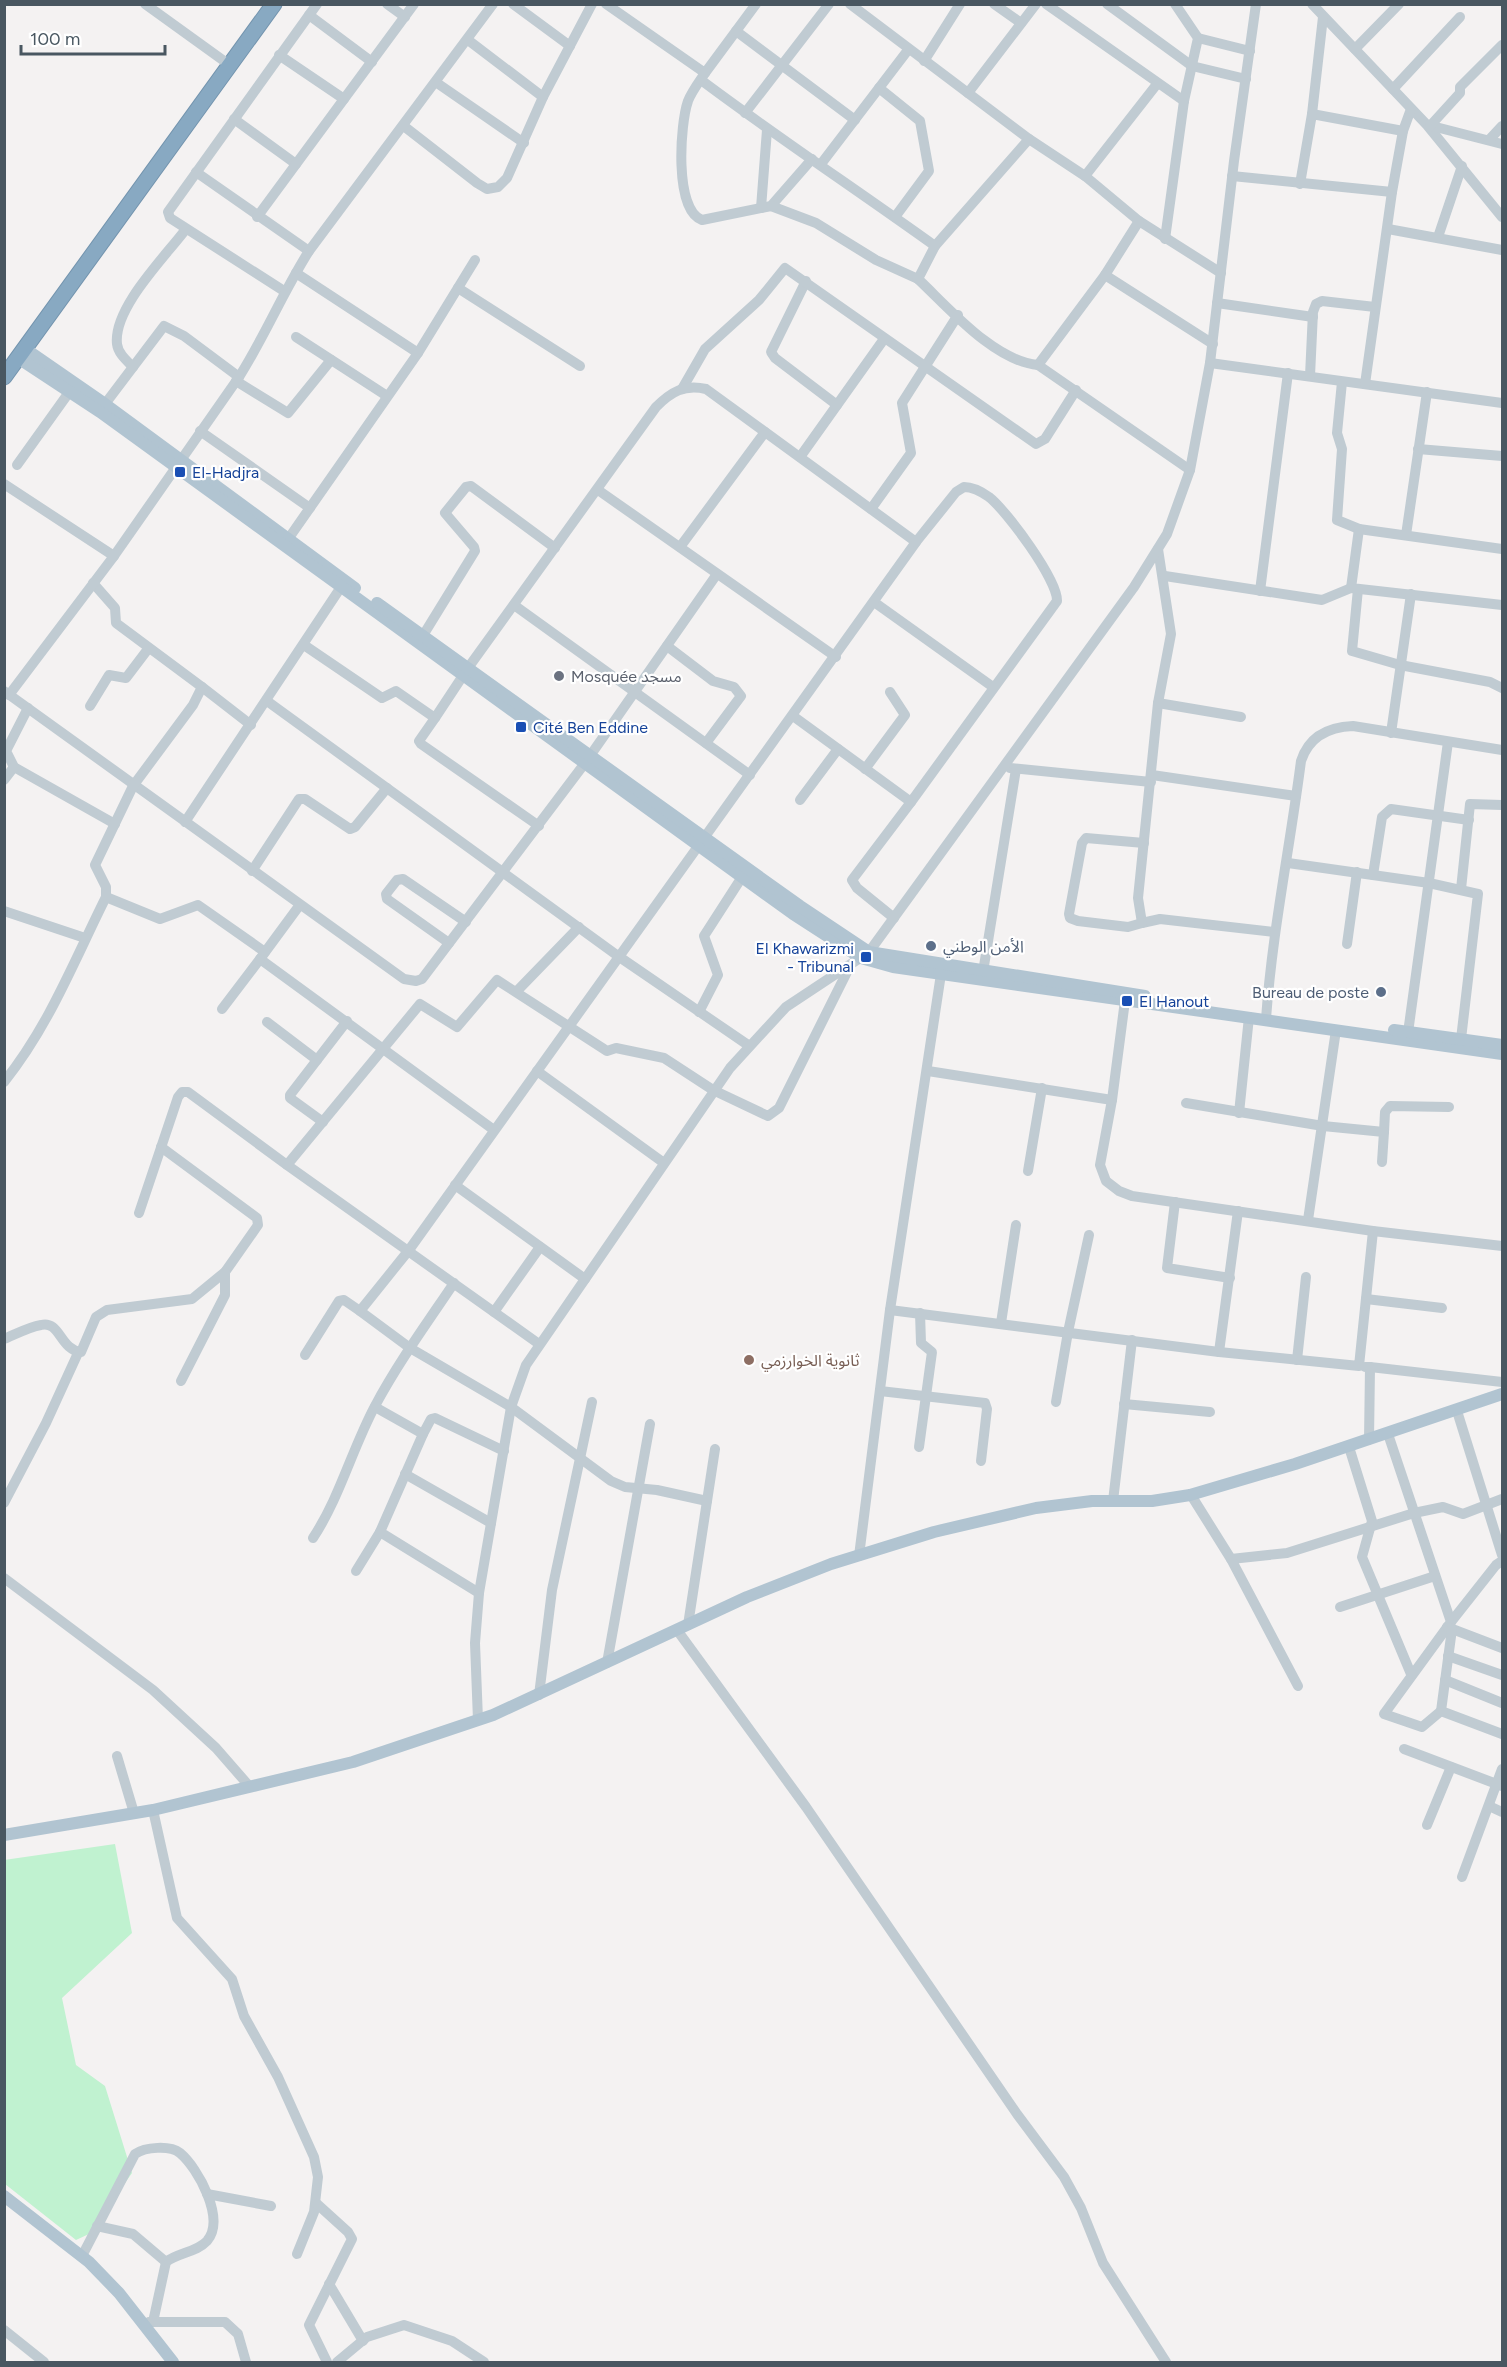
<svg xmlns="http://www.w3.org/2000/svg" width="1507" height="2367" font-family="Figtree,'Noto Sans Arabic',sans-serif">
  <rect width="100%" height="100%" fill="#f4f2f2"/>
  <path fill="#c0f2d0" d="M 115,1844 L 132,1933 L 62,1998 L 76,2065 L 105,2086 L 132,2173 L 89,2234 L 76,2240 L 5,2184 L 4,1860 Z"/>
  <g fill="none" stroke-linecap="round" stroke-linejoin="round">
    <defs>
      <path id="highway" d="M 4,377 L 274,4"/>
    </defs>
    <use href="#highway" stroke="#7394ae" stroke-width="17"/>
    <g stroke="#c0cbd2" stroke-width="10">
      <path d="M 145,4 L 231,66"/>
      <path d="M 387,4 L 405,17"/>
      <path d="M 513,4 L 570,46"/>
      <path d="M 606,4 L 705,73 L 756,4"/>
      <path d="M 850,4 L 1029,139 L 1085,176 L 1139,221 L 1221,273"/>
      <path d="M 994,4 L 1021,23"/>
      <path d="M 1046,4 L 1184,101"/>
      <path d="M 1107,4 L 1192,66 L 1246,79"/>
      <path d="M 1312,4 L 1427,125 L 1502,217"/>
      <path d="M 309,15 L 372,62"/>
      <path d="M 736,31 L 855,120"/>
      <path d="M 1198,38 L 1250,51"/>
      <path d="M 468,40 L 543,97"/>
      <path d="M 1355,49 L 1399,4"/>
      <path d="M 279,55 L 344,99"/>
      <path d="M 924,61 L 960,4"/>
      <path d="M 705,73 C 699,82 692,91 688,101 C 680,124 674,210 702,220 L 771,206 L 812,159"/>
      <path d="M 701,80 C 777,137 857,190 935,246 L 1029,139"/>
      <path d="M 437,83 L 524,143"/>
      <path d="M 879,88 L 920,121 L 929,171 L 895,217"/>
      <path d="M 1393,89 L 1460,17"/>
      <path d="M 968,93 L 1036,4"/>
      <path d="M 745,113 L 829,4"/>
      <path d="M 1312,114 L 1403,131"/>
      <path d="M 234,119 L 296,164"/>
      <path d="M 1428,125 L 1502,144"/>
      <path d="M 1430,126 L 1460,93 L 1460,87 L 1502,45"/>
      <path d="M 405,127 L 477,183 L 487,189 L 498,187 L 507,178 L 543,97 L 592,4"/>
      <path d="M 1489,140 L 1502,126"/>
      <path d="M 821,164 L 908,50"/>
      <path d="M 196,172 L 309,251"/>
      <path d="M 1085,176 L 1157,84"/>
      <path d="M 1232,176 L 1392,192"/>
      <path d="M 1300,184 L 1312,114 L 1323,17"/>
      <path d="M 771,206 L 816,223 L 876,260 L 918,279"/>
      <path d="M 761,208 L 767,130"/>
      <path d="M 257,217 L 414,4"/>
      <path d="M 1139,221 L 1105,275 L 1038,365 L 1190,470"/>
      <path d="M 1388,229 L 1502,250"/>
      <path d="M 1438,237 L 1462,166"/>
      <path d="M 1165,239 L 1184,101 L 1198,38 L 1175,4"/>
      <path d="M 935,246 L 918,279 C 949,308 994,361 1038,365"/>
      <path d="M 1105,275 L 1213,344"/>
      <path d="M 806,281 L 771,352 L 775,358 L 837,405"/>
      <path d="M 458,288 L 580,366"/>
      <path d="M 284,291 L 170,218 L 168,212 L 317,4"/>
      <path d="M 1217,303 L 1313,317"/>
      <path d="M 296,337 L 387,396"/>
      <path d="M 418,353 L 475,260"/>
      <path d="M 1210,363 L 1502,403"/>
      <path d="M 133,367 C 126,360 118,353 117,344 C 113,308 165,257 186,229"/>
      <path d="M 1310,376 L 1313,312 L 1316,304 L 1322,301 L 1375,307"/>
      <path d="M 236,381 L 288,413 L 331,360"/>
      <path d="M 1342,382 L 1337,433 L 1342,449 L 1337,520 L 1359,529 L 1502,549"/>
      <path d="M 1365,384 L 1392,192 L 1403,131 L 1411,109"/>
      <path d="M 682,389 L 705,349 L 759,300 L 785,268 L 1036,444 L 1045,439 L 1076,390"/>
      <path d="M 105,404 L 164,326 L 184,336 L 239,377"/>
      <path d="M 200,431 L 310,508"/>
      <path d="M 1418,449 L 1502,456"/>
      <path d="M 800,457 L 884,339"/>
      <path d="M 17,465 L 70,391"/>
      <path d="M 4,484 L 114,556"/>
      <path d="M 598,490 L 836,657"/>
      <path d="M 871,509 L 911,453 L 902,403 L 958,315"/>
      <path d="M 1359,529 L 1351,588 L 1502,605"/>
      <path d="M 1406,535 L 1427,392"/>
      <path d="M 284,545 L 418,353 L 296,273"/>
      <path d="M 680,547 L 765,432"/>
      <path d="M 1158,549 L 1171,634 L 1158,703 L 1138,898 L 1142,923 L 1160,919 L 1275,932"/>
      <path d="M 1165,576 L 1322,600 L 1351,588"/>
      <path d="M 93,583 L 115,608 L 116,623 L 202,687"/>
      <path d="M 1358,589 L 1352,651 L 1400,665 L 1490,682 L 1502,688"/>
      <path d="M 1260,591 L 1288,373"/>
      <path d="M 874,602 L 993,687"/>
      <path d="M 514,605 L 750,775"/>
      <path d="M 419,642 L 475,551 L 474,547 L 445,513 L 466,487 L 471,486 L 555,548"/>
      <path d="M 304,645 L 382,698 L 396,691 L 435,718 L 468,668 L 656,407 C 671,392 684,384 706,389 L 916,542 L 409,1250 L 360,1311 L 410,1348 L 511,1407 L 611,1481 L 625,1487 L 657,1490 L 707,1501"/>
      <path d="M 667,646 L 713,681 L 734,687 L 741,696 L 706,743"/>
      <path d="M 4,691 L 404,979 L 416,981 L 422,979 L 585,763 L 717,574"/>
      <path d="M 9,695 L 114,556 L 239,377 C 265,336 283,292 309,251 L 493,4"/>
      <path d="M 267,701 L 618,956 L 748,1045"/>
      <path d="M 1158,703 L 1241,717"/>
      <path d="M 90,706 L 109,675 L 126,678 L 148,649"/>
      <path d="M 28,708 L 6,751 L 14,767 L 115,824"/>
      <path d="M 793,716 L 911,802 L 1057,601 C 1058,580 1006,510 989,497 C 982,492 973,487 964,487 L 956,492 L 916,542"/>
      <path d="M 435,718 L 419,741 L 421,744 L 539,826"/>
      <path d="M 1391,733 L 1411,594"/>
      <path d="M 1010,768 L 1151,782"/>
      <path d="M 865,769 L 905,715 L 890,692"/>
      <path d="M 1152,775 L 1296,796"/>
      <path d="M 4,780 L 14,767"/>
      <path d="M 800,800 L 838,749"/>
      <path d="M 185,822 L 341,587"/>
      <path d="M 1288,863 L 1429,883 L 1478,894 L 1461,1039"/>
      <path d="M 252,871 L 299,799 L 305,799 L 350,829 L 355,827 L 387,788"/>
      <path d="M 1373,875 L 1382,817 L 1391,809 L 1469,820"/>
      <path d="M 1461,889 L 1470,804 L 1502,805"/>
      <path d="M 106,897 L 160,919 L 198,905 L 265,952"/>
      <path d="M 299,906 L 260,959 L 494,1130"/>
      <path d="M 4,911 L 85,938"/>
      <path d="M 894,918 L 857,888 L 852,880 L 911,802"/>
      <path d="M 1142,923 L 1128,927 L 1078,921 L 1070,918 L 1069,914 L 1082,843 L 1086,838 L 1144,843"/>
      <path d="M 449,943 L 387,899 L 386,894 L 397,880 L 403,879 L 466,922"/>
      <path d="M 1347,944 L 1357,872"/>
      <path d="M 983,972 L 1016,769"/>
      <path d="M 517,991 L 579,927"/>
      <path d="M 1126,993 L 1112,1100 L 1100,1165 L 1106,1181 L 1119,1191 L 1132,1196 L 1373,1231 L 1502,1246"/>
      <path d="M 222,1009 L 260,959"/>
      <path d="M 699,1012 L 718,975 L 704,936 L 742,877"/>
      <path d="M 1266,1019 C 1272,933 1290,847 1301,761 C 1309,736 1329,727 1353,726 L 1502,750"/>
      <path d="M 267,1022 L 317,1060"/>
      <path d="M 1407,1040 L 1448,742"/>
      <path d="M 537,1071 L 664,1163"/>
      <path d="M 928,1071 L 1112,1100"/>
      <path d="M 4,1082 C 49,1026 74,961 106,897 L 106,887 L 95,865 L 133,786 L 193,705 L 202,687 L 251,725"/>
      <path d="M 1186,1103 L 1323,1126 L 1384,1132 L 1385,1112 L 1390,1106 L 1449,1107"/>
      <path d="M 1239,1113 L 1249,1017"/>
      <path d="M 323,1122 L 290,1098 L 290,1095 L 347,1021"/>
      <path d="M 1382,1162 L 1384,1132"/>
      <path d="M 287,1165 L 420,1004 L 457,1027 L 497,980 L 607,1051 L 616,1048 L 664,1058 L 713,1090 L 768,1116 L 779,1108 L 850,966"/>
      <path d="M 1028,1171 L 1042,1088"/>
      <path d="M 455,1185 L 585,1279"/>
      <path d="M 1175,1202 L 1167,1268 L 1230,1278"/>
      <path d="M 139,1213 L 178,1097 L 182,1092 L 188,1092 L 287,1165 L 539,1344"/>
      <path d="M 1308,1220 L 1336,1030"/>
      <path d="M 1366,1299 L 1442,1308"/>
      <path d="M 890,1310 L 1219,1352 L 1359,1366 L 1373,1231"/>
      <path d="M 494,1312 L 540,1247"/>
      <path d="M 1001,1323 L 1016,1225"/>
      <path d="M 4,1339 C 16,1334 29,1327 41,1325 C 60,1320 60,1350 81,1352 L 96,1317 L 107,1310 L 192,1299 L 225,1272 L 258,1225 L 257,1218 L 161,1147"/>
      <path d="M 1219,1352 L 1238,1211"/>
      <path d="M 305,1355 L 339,1301 L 344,1300 L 360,1311"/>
      <path d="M 1297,1360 L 1306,1277"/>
      <path d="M 1365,1367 L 1370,1367 L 1369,1440"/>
      <path d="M 1370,1367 L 1502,1382"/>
      <path d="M 181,1381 L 225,1295 L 225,1272"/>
      <path d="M 880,1391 L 985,1403 L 987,1409 L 981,1461"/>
      <path d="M 1056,1402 L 1068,1332 L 1089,1235"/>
      <path d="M 1124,1404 L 1210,1412"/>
      <path d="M 375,1407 L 423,1434 L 380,1532 L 479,1593"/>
      <path d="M 1457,1411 L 1502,1555"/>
      <path d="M 423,1434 L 431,1419 L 435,1418 L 504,1451"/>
      <path d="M 1388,1434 L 1451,1622 L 1384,1714 L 1422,1727 L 1441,1711"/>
      <path d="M 919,1447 L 932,1352 L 921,1343 L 920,1313"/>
      <path d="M 1349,1447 L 1372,1521 L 1362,1557 L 1411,1674"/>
      <path d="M 405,1474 L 491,1523"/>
      <path d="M 1191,1495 L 1231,1559 L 1287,1553 L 1414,1513 L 1443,1507 L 1463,1514 L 1502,1499"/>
      <path d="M 1113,1501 L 1132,1340"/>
      <path d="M 4,1503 L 46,1423 L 78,1353"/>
      <path d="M 313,1538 C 340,1497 352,1449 375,1406 C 398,1363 427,1323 454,1283"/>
      <path d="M 859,1556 L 890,1310 L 941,974"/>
      <path d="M 1231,1559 L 1298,1686"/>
      <path d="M 356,1571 L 380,1532"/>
      <path d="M 4,1578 L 153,1690 L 216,1748 L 250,1787"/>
      <path d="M 1340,1607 L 1435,1576"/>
      <path d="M 1451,1622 L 1496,1565 L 1502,1561"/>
      <path d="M 688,1625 L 715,1449"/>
      <path d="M 1447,1627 L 1502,1648"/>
      <path d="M 1452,1629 L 1441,1711 L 1502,1734"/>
      <path d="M 677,1630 L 806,1807 L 1017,2114 L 1064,2177 L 1081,2208 L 1103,2263 L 1166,2362"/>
      <path d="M 1448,1656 L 1502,1675"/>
      <path d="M 607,1663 L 650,1424"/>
      <path d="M 1445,1680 L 1502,1703"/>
      <path d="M 539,1695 L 552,1590 L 592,1402"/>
      <path d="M 478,1720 L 475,1643 L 479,1593 L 511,1407 L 526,1365 L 730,1068 L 786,1007 L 869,952 L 1134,587 L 1167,534 L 1190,470 L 1210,363 L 1234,161 L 1256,4"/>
      <path d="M 1404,1749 L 1502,1786"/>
      <path d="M 117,1756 L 134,1813"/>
      <path d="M 1489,1806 L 1502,1812"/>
      <path d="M 153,1810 L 177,1918 L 232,1979 L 244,2016 L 278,2077 L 314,2157 L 318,2177 L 314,2212 L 297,2254"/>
      <path d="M 1427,1825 L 1451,1767"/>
      <path d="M 1462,1877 L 1502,1769"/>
      <path d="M 207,2194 L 271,2206"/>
      <path d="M 316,2203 L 348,2232 L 352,2239 L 309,2325 L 327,2362"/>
      <path d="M 97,2226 L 133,2234 L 166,2262"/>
      <path d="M 82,2256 L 135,2154 C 145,2147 170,2145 180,2153 C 198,2168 226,2219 207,2241 C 197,2252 177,2253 166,2262 L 153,2322"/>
      <path d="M 329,2284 L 363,2341"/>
      <path d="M 149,2322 L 225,2322 L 238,2334 L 246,2362"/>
      <path d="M 4,2330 L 44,2362"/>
      <path d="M 337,2362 L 367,2337 L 404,2325 L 452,2341 L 484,2362"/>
    </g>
    <g stroke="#b1c4d1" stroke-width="12">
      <path d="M 24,348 L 105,404 L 355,588"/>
      <path d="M 18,358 L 100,412 L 793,914 L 861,958 L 893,967 L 1502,1054"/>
      <path d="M 377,603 L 800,906 L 869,952 L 1145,996"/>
      <path d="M 1394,1030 L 1502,1045"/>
      <path d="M 4,1835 L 153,1810 L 353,1762 L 493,1715 L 747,1597 L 831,1564 L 934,1532 L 1036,1508 L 1092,1501 L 1152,1501 L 1190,1495 L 1295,1464 L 1502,1394"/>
      <path d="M 4,2196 L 89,2262 L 119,2293 L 173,2362"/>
    </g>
    <use href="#highway" stroke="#88a9c2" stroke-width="15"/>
  </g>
  <g fill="#1a4fb4" stroke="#fff" stroke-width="2">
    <rect x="174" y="466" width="12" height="12" rx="3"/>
    <rect x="515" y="721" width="12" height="12" rx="3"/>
    <rect x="860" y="951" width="12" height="12" rx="3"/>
    <rect x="1121" y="995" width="12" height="12" rx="3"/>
  </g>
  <circle fill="#6b7280" stroke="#fff" stroke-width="2" cx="559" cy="676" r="6"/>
  <g fill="#5c6f8a" stroke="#fff" stroke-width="2">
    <circle cx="931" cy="946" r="6"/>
    <circle cx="1381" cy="992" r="6"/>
  </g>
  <circle fill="#8d6e63" stroke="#fff" stroke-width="2" cx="749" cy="1360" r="6"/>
  <g text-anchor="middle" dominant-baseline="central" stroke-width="4.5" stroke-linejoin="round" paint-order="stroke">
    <g font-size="16" fill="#164399" stroke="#fff" text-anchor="start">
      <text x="192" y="472">El-Hadjra</text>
      <text x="533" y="727">Cité Ben Eddine</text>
      <text x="854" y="948" text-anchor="end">El Khawarizmi<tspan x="854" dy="18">- Tribunal</tspan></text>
      <text x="1139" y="1001">El Hanout</text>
    </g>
    <g font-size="16" fill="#5b616d" stroke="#fff" text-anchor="start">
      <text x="571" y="676">Mosquée مسجد</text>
    </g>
    <g font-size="16" fill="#4e5e75" stroke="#fff" text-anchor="start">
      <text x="943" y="946">الأمن الوطني</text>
      <text x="1369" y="992" text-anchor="end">Bureau de poste</text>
    </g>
    <g font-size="16" fill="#785e54" stroke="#fff" text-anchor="start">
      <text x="761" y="1360">ثانوية الخوارزمي</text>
    </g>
  </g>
  <rect width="1507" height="2367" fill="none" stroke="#495761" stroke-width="12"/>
  <path d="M21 45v9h144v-9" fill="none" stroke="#495761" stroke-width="3"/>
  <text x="30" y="45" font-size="18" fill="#495761" stroke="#ffffff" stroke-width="4.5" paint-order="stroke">100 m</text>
</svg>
